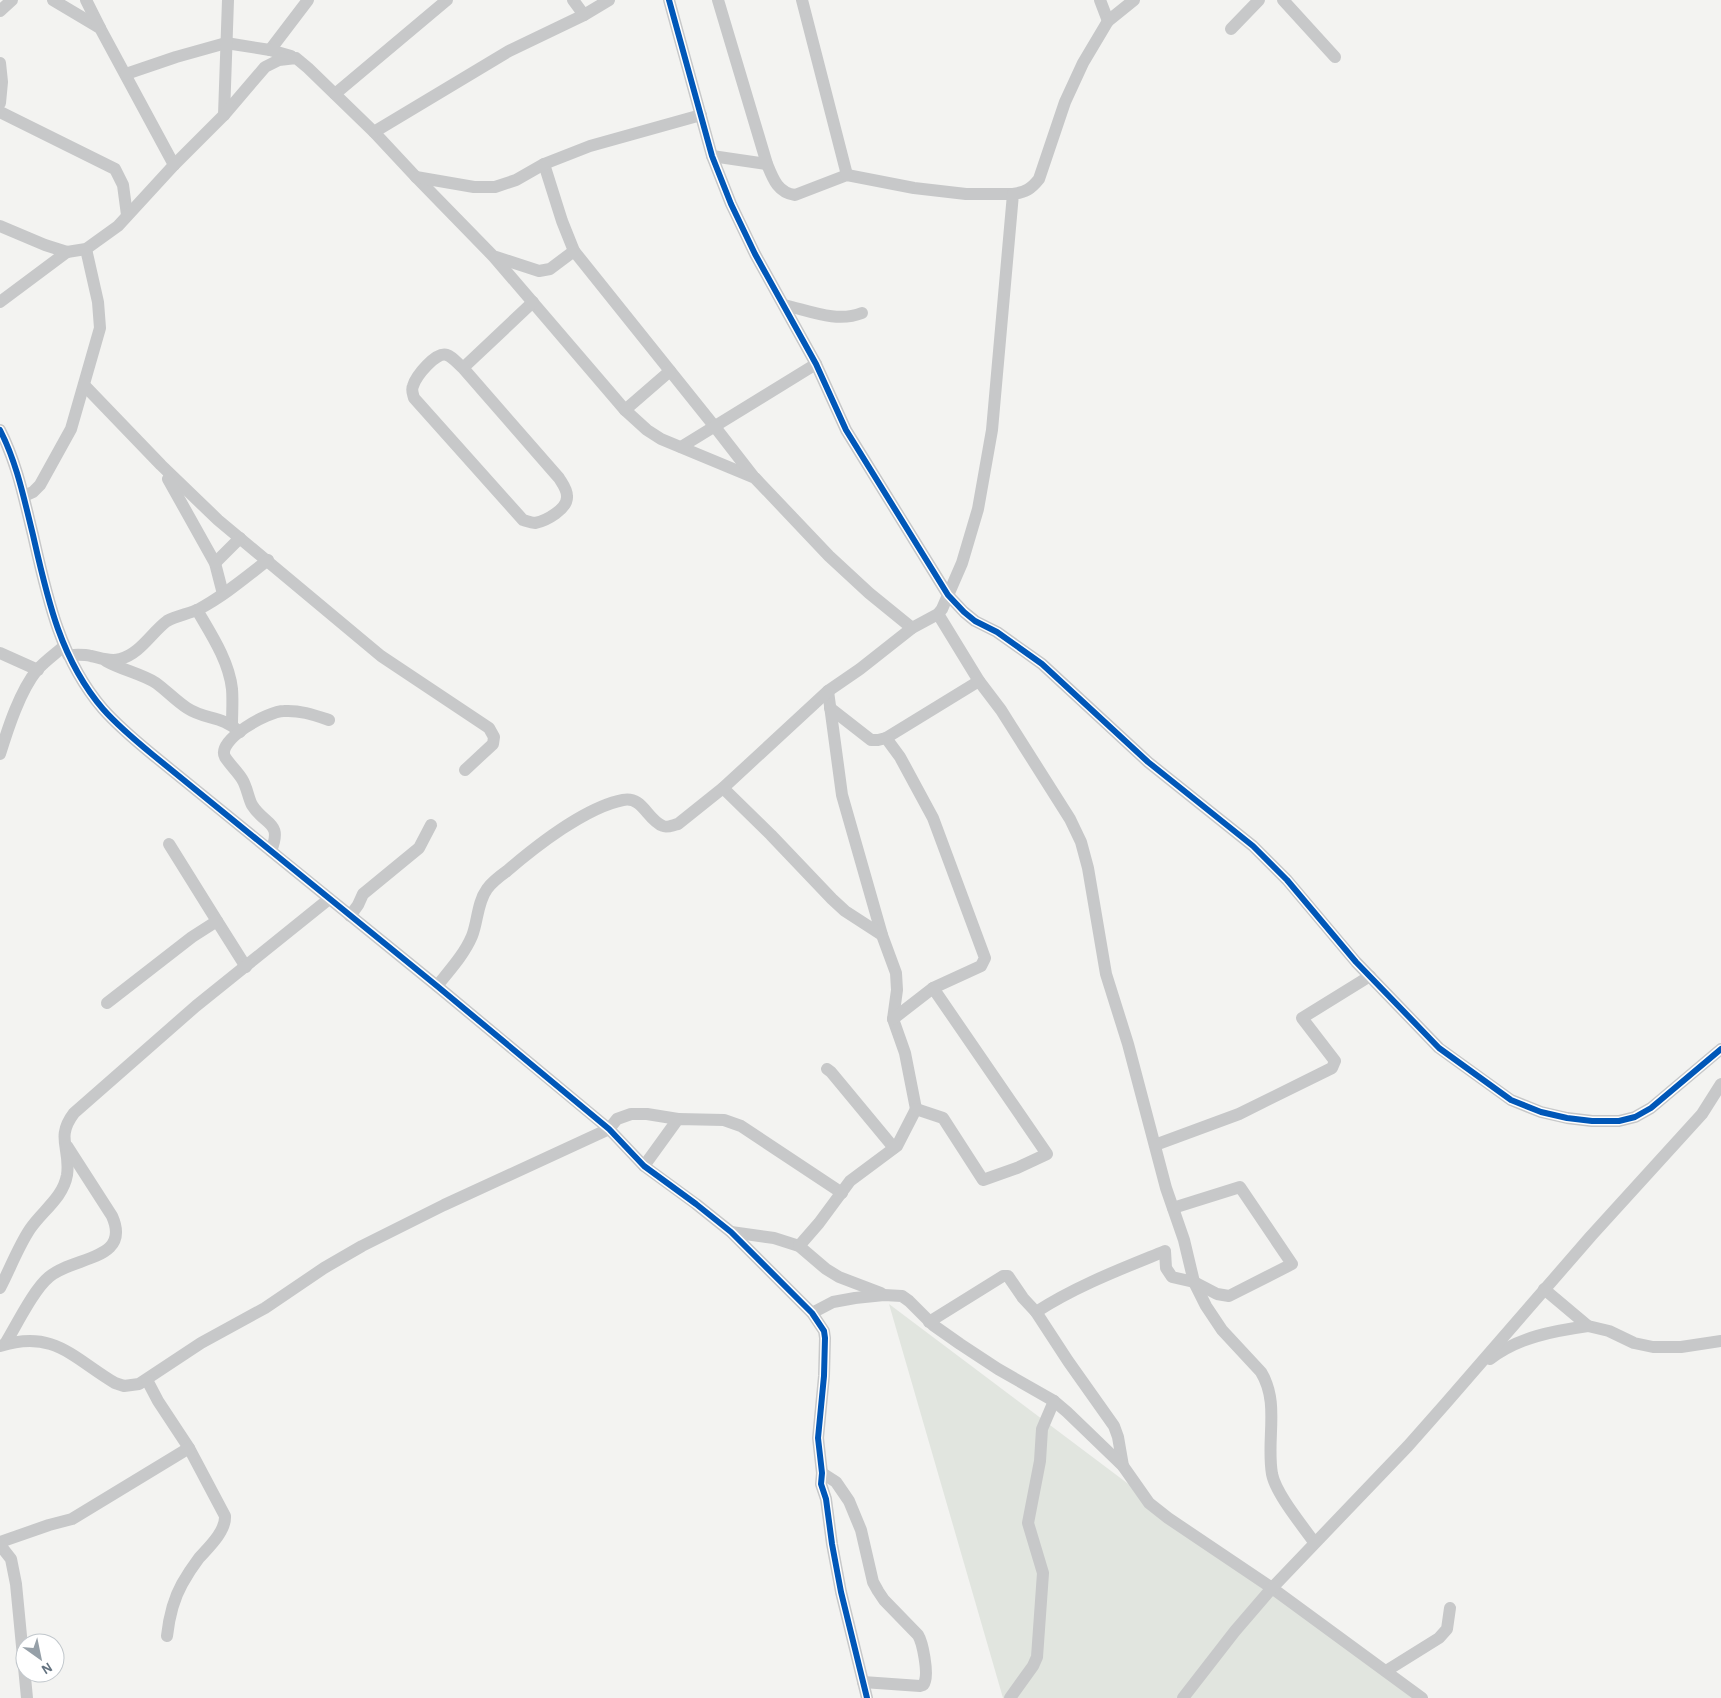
<svg xmlns="http://www.w3.org/2000/svg" width="1721" height="1698" font-family="'Alegreya Sans',sans-serif">
  <rect width="100%" height="100%" fill="#f3f3f1"/>
  <path fill="#e1e5df" d="M 889,1304 L 1413,1698 L 1003,1698 Z"/>
  <g fill="none" stroke-linecap="round" stroke-linejoin="round">
    <g stroke="#c7c8c9" stroke-width="12">
      <path d="M 53,0 L 100,28 L 174,165"/>
      <path d="M 86,0 L 100,28"/>
      <path d="M 573,0 L 584,15"/>
      <path d="M 669,0 L 712,156 L 731,204 L 755,254 L 816,364 L 846,430 L 948,595 L 964,612 L 975,621 L 997,632 L 1042,664 L 1148,762 L 1253,846 L 1287,880 L 1356,962 L 1439,1048 L 1511,1100 L 1541,1112 L 1567,1118 L 1592,1121 L 1619,1121 L 1635,1117 L 1651,1108 L 1721,1049"/>
      <path d="M 718,0 L 767,164 C 773,179 778,193 795,195 L 847,175 L 914,188 L 966,194 L 1013,194"/>
      <path d="M 802,0 L 847,175"/>
      <path d="M 1100,0 L 1108,21"/>
      <path d="M 1283,0 L 1335,57"/>
      <path d="M 0,11 L 12,0"/>
      <path d="M 1231,29 L 1259,0"/>
      <path d="M 270,50 L 308,0"/>
      <path d="M 0,63 L 2,82 L 0,103"/>
      <path d="M 126,74 L 176,57 L 226,43 L 270,50 L 291,56"/>
      <path d="M 335,94 L 447,0"/>
      <path d="M 0,112 L 115,169 L 123,185 L 127,215"/>
      <path d="M 224,115 L 228,0"/>
      <path d="M 374,132 L 416,177 L 494,257 L 625,410 L 647,430 L 661,439 L 755,478 L 829,556 L 869,593 L 912,628"/>
      <path d="M 712,156 L 767,164"/>
      <path d="M 544,164 L 562,221 L 574,251"/>
      <path d="M 416,177 L 474,187 L 495,187 L 516,180 L 544,164 L 590,146 L 701,115"/>
      <path d="M 0,226 L 45,245 L 67,252 L 86,249 L 118,226 L 174,165 L 224,115 L 265,67 L 279,60 L 296,58 L 308,68 L 374,132 L 509,51 L 584,15 L 609,0"/>
      <path d="M 496,257 L 539,271 L 550,269 L 574,251 L 715,427 L 753,476"/>
      <path d="M 0,302 L 67,252"/>
      <path d="M 784,305 C 810,311 837,323 862,313"/>
      <path d="M 463,368 C 458,364 453,357 447,355 C 436,351 416,376 413,386 C 411,390 413,394 414,398 L 523,520 C 527,521 530,523 535,523 C 546,521 568,509 567,496 C 567,489 562,483 559,478 L 463,368 L 533,302"/>
      <path d="M 84,385 L 161,465 L 218,520 L 381,656 L 489,728 L 494,737 L 493,744 L 465,770"/>
      <path d="M 625,410 L 670,371"/>
      <path d="M 0,430 C 17,463 24,499 33,535 C 47,597 60,659 103,709 C 118,726 136,741 153,755 L 437,986 L 609,1129 L 644,1166 L 696,1204 L 731,1232 L 812,1313 L 824,1331 L 825,1338 L 824,1376 L 818,1438 L 822,1473 L 821,1484 L 826,1499 L 832,1544 L 841,1592 L 867,1698"/>
      <path d="M 681,447 L 816,364"/>
      <path d="M 168,479 L 215,563 L 223,594"/>
      <path d="M 24,496 L 33,492 L 40,485 L 71,429 L 100,328 L 98,302 L 86,249"/>
      <path d="M 215,563 L 240,538"/>
      <path d="M 197,610 C 211,634 229,661 232,689 C 233,701 232,713 232,725"/>
      <path d="M 938,614 L 979,681 L 1001,710 L 1070,819 L 1081,842 L 1088,868 L 1106,974 L 1128,1044 L 1166,1188 L 1184,1240 L 1194,1282 L 1206,1306 L 1222,1330 L 1261,1372 C 1280,1403 1266,1439 1272,1474 C 1276,1494 1302,1525 1314,1542"/>
      <path d="M 0,653 L 38,670"/>
      <path d="M 68,655 C 75,655 83,654 91,656 C 101,658 110,662 120,659 C 140,654 152,632 167,621 C 177,615 189,614 199,609 C 224,596 246,577 268,560"/>
      <path d="M 106,661 C 122,670 142,674 156,683 C 167,691 176,701 187,708 C 205,720 221,715 240,732"/>
      <path d="M 828,691 L 842,795 L 882,935 L 896,973 L 897,990 L 893,1019 L 905,1053 L 916,1109"/>
      <path d="M 830,708 L 871,740 L 878,740 L 886,738 L 900,757 L 933,818 L 985,958 L 981,966 L 933,988"/>
      <path d="M 886,738 L 979,681"/>
      <path d="M 0,754 C 8,728 20,691 37,670 C 45,661 55,654 63,647"/>
      <path d="M 723,788 L 771,835 L 832,899 L 845,911 L 882,935"/>
      <path d="M 169,844 L 217,921"/>
      <path d="M 271,851 C 283,821 265,826 252,805 C 248,797 247,787 242,779 C 237,771 230,765 225,757 C 216,740 268,711 284,711 C 300,710 314,715 329,720"/>
      <path d="M 350,916 L 358,905 L 363,894 L 419,848 L 431,825"/>
      <path d="M 437,986 C 449,971 464,955 472,936 C 478,921 477,903 487,889 C 492,882 500,876 507,871 C 535,847 586,807 623,800 C 643,796 647,820 663,826 C 667,828 673,825 678,824 L 723,788 L 828,691 L 860,669 L 912,628 L 938,614 L 942,609 L 962,563 L 978,509 L 992,430 L 1013,194 C 1026,192 1031,189 1039,179 L 1065,102 L 1083,63 L 1108,21 L 1134,0"/>
      <path d="M 107,1003 L 192,937 L 217,921 L 246,967"/>
      <path d="M 827,1069 L 831,1072 L 894,1148"/>
      <path d="M 1155,1145 L 1239,1114 L 1332,1068 L 1335,1061 L 1302,1018 L 1370,976"/>
      <path d="M 644,1166 L 678,1119 L 724,1120 L 741,1126 L 842,1193"/>
      <path d="M 731,1232 L 774,1238 L 799,1246 L 826,1269 L 839,1277 L 881,1293"/>
      <path d="M 799,1246 L 819,1223 L 850,1181 L 897,1146 L 916,1109 L 943,1118 L 983,1180 L 1017,1168 L 1047,1154 L 933,988 L 893,1019"/>
      <path d="M 0,1288 C 10,1269 18,1247 30,1229 C 42,1211 63,1198 67,1175 C 71,1148 55,1138 74,1113 L 196,1006 L 329,899"/>
      <path d="M 1544,1289 L 1588,1326 L 1609,1331 L 1634,1343 L 1653,1347 L 1681,1347 L 1721,1341"/>
      <path d="M 1036,1312 L 1068,1361 L 1114,1426 L 1118,1437 L 1123,1466"/>
      <path d="M 812,1313 L 833,1302 L 855,1298 L 884,1295 L 902,1296 L 909,1301 L 933,1325 L 960,1344 L 998,1369 L 1054,1401 L 1067,1412 L 1123,1466 L 1149,1503 L 1168,1518 L 1272,1588 L 1422,1698"/>
      <path d="M 929,1322 L 1003,1276 L 1008,1276 L 1023,1298 L 1036,1312 C 1076,1286 1121,1269 1165,1251 L 1166,1268 L 1172,1277 L 1194,1282 L 1217,1294 L 1229,1296 L 1292,1264 L 1240,1187 L 1173,1208"/>
      <path d="M 5,1344 C 16,1326 34,1289 49,1277 C 73,1256 132,1261 112,1216 L 67,1146"/>
      <path d="M 0,1346 C 54,1329 73,1358 115,1383 L 124,1386 L 139,1384 L 201,1343 L 265,1308 L 324,1268 L 362,1246 L 444,1205 L 609,1129 L 617,1119 L 631,1114 L 647,1114 L 678,1119"/>
      <path d="M 1490,1359 C 1519,1337 1553,1331 1588,1326"/>
      <path d="M 147,1380 L 158,1401 L 189,1448 L 225,1516 C 226,1531 209,1547 199,1558 C 193,1566 187,1575 182,1584 C 173,1600 169,1618 167,1636"/>
      <path d="M 822,1473 L 836,1482 L 849,1501 L 861,1530 L 873,1582 L 878,1591 L 884,1600 L 918,1635 C 923,1643 928,1672 925,1681 C 924,1685 924,1685 920,1686 L 863,1682"/>
      <path d="M 0,1542 L 49,1525 L 72,1519 L 189,1448"/>
      <path d="M 0,1545 L 11,1559 L 16,1584 L 27,1698"/>
      <path d="M 1386,1671 L 1439,1638 L 1447,1629 L 1450,1608"/>
      <path d="M 1010,1698 L 1033,1666 L 1037,1657 L 1043,1573 L 1028,1523 L 1040,1461 L 1042,1429 L 1054,1401"/>
      <path d="M 1183,1698 L 1235,1631 L 1272,1588 L 1408,1446 L 1446,1403 L 1591,1236 L 1702,1114 L 1721,1084"/>
    </g>
    <defs>
      <g id="cycleway">
        <path d="M 669,0 L 712,156 L 731,204 L 755,254 L 816,364 L 846,430 L 948,595 L 964,612 L 975,621 L 997,632 L 1042,664 L 1148,762 L 1253,846 L 1287,880 L 1356,962 L 1439,1048 L 1511,1100 L 1541,1112 L 1567,1118 L 1592,1121 L 1619,1121 L 1635,1117 L 1651,1108 L 1721,1049"/>
        <path d="M 0,430 C 17,463 24,499 33,535 C 47,597 60,659 103,709 C 118,726 136,741 153,755 L 437,986 L 609,1129 L 644,1166 L 696,1204 L 731,1232 L 812,1313 L 824,1331 L 825,1338 L 824,1376 L 818,1438 L 822,1473 L 821,1484 L 826,1499 L 832,1544 L 841,1592 L 867,1698"/>
      </g>
    </defs>
    <use href="#cycleway" stroke="#fff" stroke-width="9"/>
    <use href="#cycleway" stroke="#0057b8" stroke-width="6"/>
  </g>
  <g transform="translate(40 1658) rotate(147)"><circle r="24" fill="#ffffff" stroke="#c1c7cc"/>
  <path d="M0-4L9 19L0 12L-9 19Z" fill="#96a0a8"/>
  <text y="-8" font-size="14" font-weight="bold" text-anchor="middle" fill="#647380">N</text>
  </g>
</svg>
